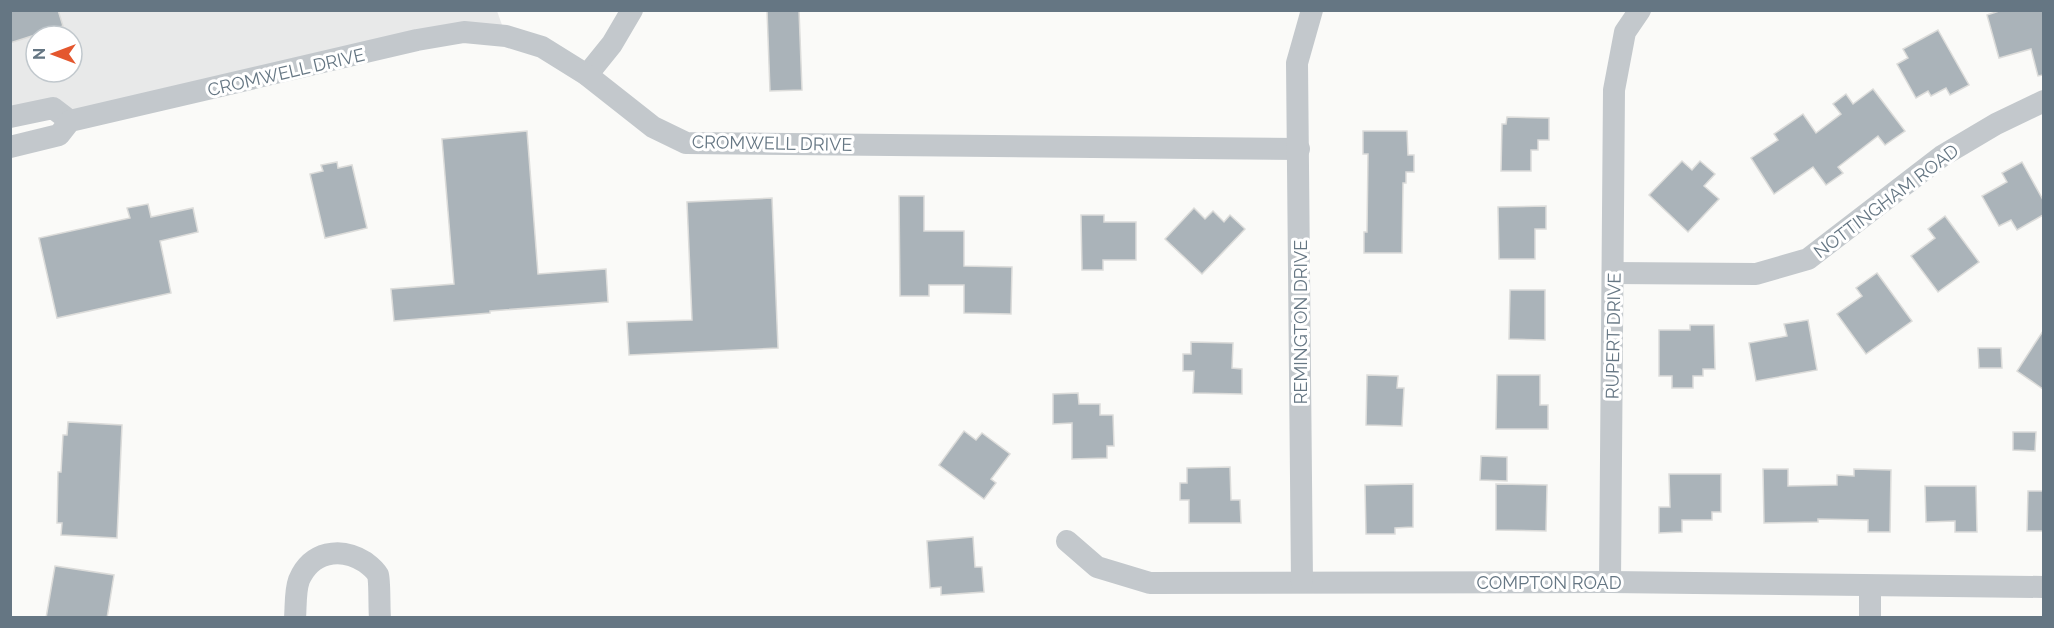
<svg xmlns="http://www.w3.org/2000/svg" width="2054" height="628" font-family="Raleway,sans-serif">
  <rect width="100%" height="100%" fill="#fafaf8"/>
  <path fill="#e8e9e9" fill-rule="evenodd" d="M 10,11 L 497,11 L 506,36 L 464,32 L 70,121 L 11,117 ZM 36,36 L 72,36 L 72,72 L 36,72 Z"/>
  <g fill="#aab3b9" stroke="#dcdcda" stroke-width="1.5">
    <path d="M 10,10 L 58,10 L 63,26 L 10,43 Z"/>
    <path d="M 767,10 L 799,10 L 802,90 L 770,91 Z"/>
    <path d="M 2002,10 L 2043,10 L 2043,75 L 2038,76 L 2031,49 L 1999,58 L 1987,15 Z"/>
    <path d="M 1938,30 L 1969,85 L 1950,95 L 1946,88 L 1931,96 L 1928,91 L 1916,98 L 1897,64 L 1908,58 L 1903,49 Z"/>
    <path d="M 1873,89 L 1905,131 L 1885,145 L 1878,136 L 1838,167 L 1843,173 L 1826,185 L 1813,167 L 1774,194 L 1751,158 L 1778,140 L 1774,134 L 1803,114 L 1816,133 L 1841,114 L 1833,104 L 1846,94 L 1853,104 Z"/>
    <path d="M 1507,117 L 1549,118 L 1549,140 L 1538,140 L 1538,150 L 1531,150 L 1531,171 L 1501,171 L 1502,124 L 1506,124 Z"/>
    <path d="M 527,131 L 538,274 L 606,269 L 608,302 L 490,311 L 490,313 L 394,321 L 391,289 L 454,284 L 442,139 Z"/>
    <path d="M 1363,131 L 1407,131 L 1408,155 L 1414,155 L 1414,172 L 1406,172 L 1406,183 L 1403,183 L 1402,253 L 1364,253 L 1364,232 L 1367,232 L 1368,154 L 1363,154 Z"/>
    <path d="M 1682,161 L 1692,170 L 1700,161 L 1715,174 L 1704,186 L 1719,199 L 1688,232 L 1649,195 Z"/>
    <path d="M 337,162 L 338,168 L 352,165 L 367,228 L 325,238 L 310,174 L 323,171 L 321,165 Z"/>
    <path d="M 2022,162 L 2043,200 L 2043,215 L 2017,230 L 2011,220 L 1999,226 L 1982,196 L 2007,182 L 2002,173 Z"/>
    <path d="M 899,196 L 924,196 L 924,231 L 964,231 L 964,266 L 1012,267 L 1011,314 L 964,313 L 964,285 L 929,285 L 929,296 L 900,296 Z"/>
    <path d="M 772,198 L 778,348 L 629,355 L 627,322 L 692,320 L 687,202 Z"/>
    <path d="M 148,204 L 151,217 L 193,208 L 198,232 L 160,241 L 171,293 L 57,318 L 39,238 L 130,218 L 127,208 Z"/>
    <path d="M 1546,206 L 1546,229 L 1535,229 L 1535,259 L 1499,259 L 1498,207 Z"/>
    <path d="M 1194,208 L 1205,219 L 1213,211 L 1224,222 L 1230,215 L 1245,229 L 1202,274 L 1165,239 Z"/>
    <path d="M 1081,215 L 1104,215 L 1104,222 L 1136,222 L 1136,260 L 1103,260 L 1103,270 L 1082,270 Z"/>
    <path d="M 1945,216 L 1979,262 L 1938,292 L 1911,256 L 1935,238 L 1928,229 Z"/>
    <path d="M 1877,273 L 1912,321 L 1866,354 L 1837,314 L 1862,296 L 1856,288 Z"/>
    <path d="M 1510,290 L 1545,290 L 1545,340 L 1509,339 Z"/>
    <path d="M 1808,320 L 1817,370 L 1756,381 L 1749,343 L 1787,336 L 1784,324 Z"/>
    <path d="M 1690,325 L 1714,325 L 1715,369 L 1703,369 L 1703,376 L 1693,376 L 1693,388 L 1672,388 L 1672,376 L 1659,376 L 1659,330 L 1690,330 Z"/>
    <path d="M 2043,331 L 2043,389 L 2017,371 Z"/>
    <path d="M 1191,342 L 1233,343 L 1232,368 L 1242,369 L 1242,394 L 1193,393 L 1194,371 L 1183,371 L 1183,354 L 1191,354 Z"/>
    <path d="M 1978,348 L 2001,348 L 2002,368 L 1979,368 Z"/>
    <path d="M 1367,375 L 1398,376 L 1397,388 L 1404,388 L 1402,426 L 1366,425 Z"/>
    <path d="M 1497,375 L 1540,375 L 1540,405 L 1548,405 L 1548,429 L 1496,429 Z"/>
    <path d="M 1078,393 L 1079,404 L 1100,404 L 1100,415 L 1113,415 L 1114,446 L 1107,446 L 1107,458 L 1072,459 L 1072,423 L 1053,424 L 1053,394 Z"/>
    <path d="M 68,422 L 122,425 L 117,538 L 61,535 L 62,523 L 57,523 L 58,472 L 61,472 L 63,435 L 67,435 Z"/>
    <path d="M 964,431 L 976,440 L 982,433 L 1010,454 L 991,479 L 996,483 L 984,499 L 939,465 Z"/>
    <path d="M 2013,432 L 2036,432 L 2035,451 L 2013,450 Z"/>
    <path d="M 1481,456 L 1507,457 L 1507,481 L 1480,480 Z"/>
    <path d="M 1230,467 L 1231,500 L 1240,500 L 1241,523 L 1189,523 L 1189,500 L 1180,500 L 1180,483 L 1187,483 L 1187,468 Z"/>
    <path d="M 1763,469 L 1788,469 L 1788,486 L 1837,485 L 1837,475 L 1854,476 L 1854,469 L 1891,470 L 1890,532 L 1868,532 L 1868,520 L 1818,519 L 1818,522 L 1764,523 Z"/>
    <path d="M 1669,474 L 1721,474 L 1721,512 L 1712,512 L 1712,520 L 1682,520 L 1682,532 L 1659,533 L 1659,507 L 1670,507 Z"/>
    <path d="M 1413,484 L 1413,527 L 1395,528 L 1395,534 L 1366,534 L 1365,485 Z"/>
    <path d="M 1496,484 L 1547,485 L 1546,531 L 1496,530 Z"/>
    <path d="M 1925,486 L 1976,486 L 1977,532 L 1955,532 L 1955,521 L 1926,522 Z"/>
    <path d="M 2028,491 L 2043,491 L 2043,531 L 2027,531 Z"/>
    <path d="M 973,537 L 975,567 L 982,567 L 984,592 L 941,595 L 941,587 L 930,588 L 927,541 Z"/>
    <path d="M 55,566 L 114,575 L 107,618 L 46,618 Z"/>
  </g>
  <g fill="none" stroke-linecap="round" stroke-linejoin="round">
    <g stroke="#c3c8cc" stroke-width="22">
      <path d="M 587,75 L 612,44 L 632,10"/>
      <path d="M 10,117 L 53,108 L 70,121"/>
      <path d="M 10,147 L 59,135 L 70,121 L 417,40 L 464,32 L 506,36 L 542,47 L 587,75 L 653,127 L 686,143 L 1299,149"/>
      <path d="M 1613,273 L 1756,274 L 1808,259 L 1942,156 L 1996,124 L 2044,101"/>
      <path d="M 1067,541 L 1097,567 L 1150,583 L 1610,582 L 2044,587"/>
      <path d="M 1302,582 L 1297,63 L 1312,10"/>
      <path d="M 1610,582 L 1614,90 L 1625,32 L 1640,10"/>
      <path d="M 1870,586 L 1870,618"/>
      <path d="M 295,618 C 296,606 295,591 299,580 C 311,552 340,546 365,562 C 369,565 376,571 378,575 C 380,582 379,609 380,618"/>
    </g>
  </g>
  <g text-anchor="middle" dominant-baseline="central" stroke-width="6" stroke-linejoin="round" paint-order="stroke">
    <g font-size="18" fill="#657683" stroke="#fff">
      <text transform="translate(286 72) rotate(-13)">CROMWELL DRIVE</text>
      <text transform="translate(772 143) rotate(1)">CROMWELL DRIVE</text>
      <text transform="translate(1886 201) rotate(-37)">NOTTINGHAM ROAD</text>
      <text transform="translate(1300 322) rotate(-90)">REMINGTON DRIVE</text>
      <text transform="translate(1613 336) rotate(-89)">RUPERT DRIVE</text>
      <text x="1549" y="582">COMPTON ROAD</text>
    </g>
  </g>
  <rect width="2054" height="628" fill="none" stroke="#657683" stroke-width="24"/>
  <g transform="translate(54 54) rotate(270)"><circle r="28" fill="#ffffff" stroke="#c1c8cd" stroke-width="1.5"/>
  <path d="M0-4.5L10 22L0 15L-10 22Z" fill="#e4572e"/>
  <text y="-9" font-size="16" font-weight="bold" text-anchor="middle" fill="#657683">N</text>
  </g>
</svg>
